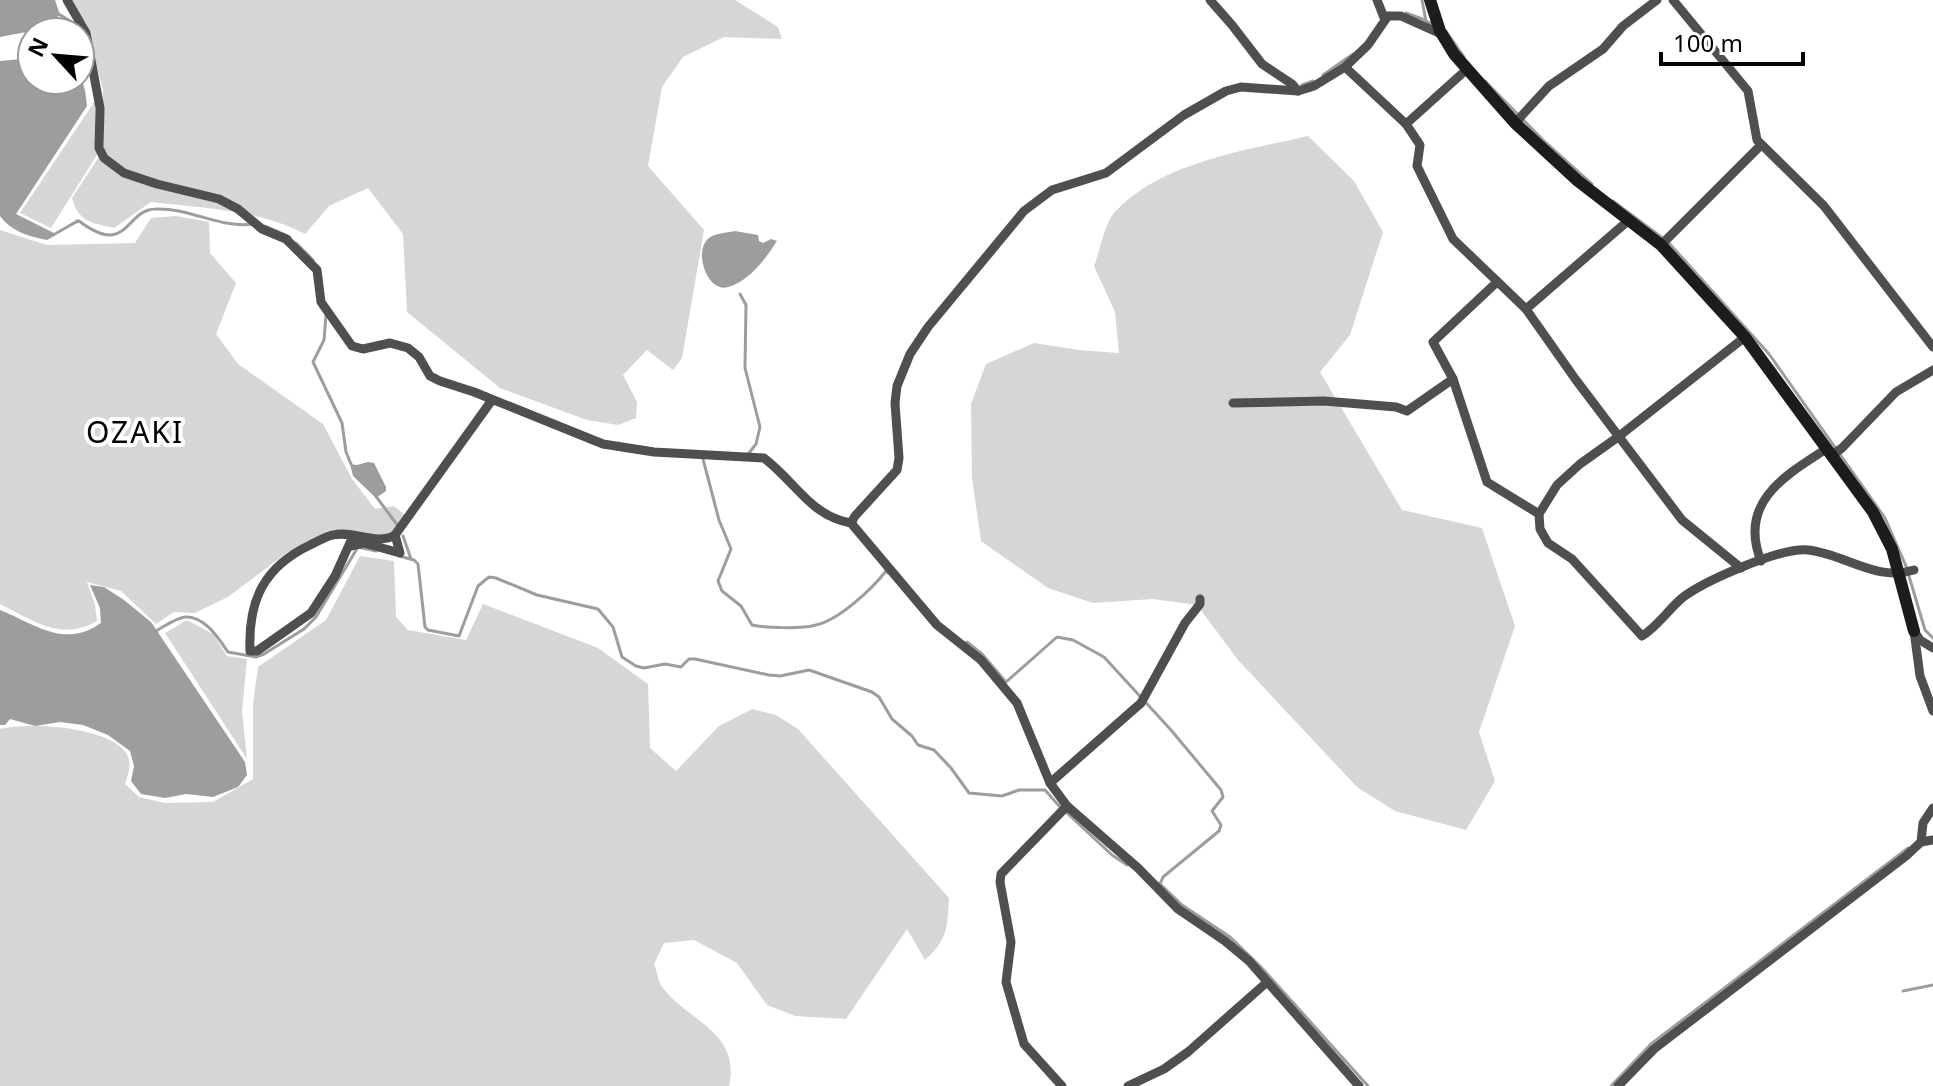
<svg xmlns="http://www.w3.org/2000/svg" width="1933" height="1086" font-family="'Noto Sans',sans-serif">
  <rect width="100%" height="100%" fill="#fff"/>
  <g fill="#d6d6d6">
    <path d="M 69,0 L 735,0 L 778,27 L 782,39 L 724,37 L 683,57 L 662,87 L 648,166 L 704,230 L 682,358 L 673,370 L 647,350 L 623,375 L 637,402 L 636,418 L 618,425 L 587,420 L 500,388 L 407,312 L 403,234 L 368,188 L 329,206 L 305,234 C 259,210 203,208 151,202 L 114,228 C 92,223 78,222 72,198 L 104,149 L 103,90 L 86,23 Z"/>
    <path d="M 95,101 L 95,148 L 97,155 L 51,228 L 20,213 Z"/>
    <path d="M 1308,136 L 1354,181 L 1383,232 L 1350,335 L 1320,372 L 1402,510 L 1482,528 L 1515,626 L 1479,732 L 1495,781 L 1466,830 L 1395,811 L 1357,787 L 1238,660 L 1197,605 L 1153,599 L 1093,603 L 1048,588 L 981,541 L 972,478 L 971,404 L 986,364 L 1034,343 L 1079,350 L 1119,353 L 1115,312 L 1094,266 C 1100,251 1104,225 1114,213 C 1160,162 1244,151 1308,136 Z"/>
    <path d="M 176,216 L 209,222 L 210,253 L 236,283 L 216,334 L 238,364 L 323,424 L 352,479 L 375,509 L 394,506 L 405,515 L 389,536 L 327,531 L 285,554 L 228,597 L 195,613 L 174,612 L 156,624 L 121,591 L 87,582 L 95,605 L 97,621 C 61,642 32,620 0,604 L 0,230 L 47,245 L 135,243 L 151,218 Z"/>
    <path d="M 360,556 L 394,561 L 396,617 L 408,630 L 466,640 L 483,604 L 598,648 L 648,684 L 650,748 L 676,771 L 719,726 L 752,709 L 776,715 L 798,729 L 949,898 C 947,928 948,939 925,960 L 907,929 L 846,1019 L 795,1016 L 767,1005 L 737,963 L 694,940 L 664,943 L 654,964 C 657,971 658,982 663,988 C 689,1022 741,1032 729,1086 L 0,1086 L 0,729 C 29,722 108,726 126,753 C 133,763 128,774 125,784 L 139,797 L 165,803 L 213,802 L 253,779 L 253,704 L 258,667 L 326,620 Z"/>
    <path d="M 187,620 L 213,634 L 227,656 L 247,659 L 242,711 L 247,759 L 165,633 Z"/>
  </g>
  <g fill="#9d9d9d">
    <path d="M 0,0 L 55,0 L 60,15 L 42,29 L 0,37 Z"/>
    <path d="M 32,58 L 32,80 L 80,80 L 80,75 L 85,90 L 87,106 L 16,214 L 54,233 L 78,219 L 79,222 L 47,240 C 28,236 12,232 0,216 L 0,61 Z"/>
    <path d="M 735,231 L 758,235 L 759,241 L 763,243 L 771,239 L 777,241 C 766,258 750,281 728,287 C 708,293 695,255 706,241 C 712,233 726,233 735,231 Z"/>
    <path d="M 368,462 L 374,463 L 386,487 L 386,491 L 376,498 L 353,476 L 350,464 L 357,465 Z"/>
    <path d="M 90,585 L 104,587 L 124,600 L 151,622 L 245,762 L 247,775 L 238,787 L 213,797 L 186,794 L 165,798 L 141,794 L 131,781 L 134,766 L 130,751 L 108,735 L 83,725 L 60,722 L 35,726 L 10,719 L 5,725 L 0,725 L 0,610 C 35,624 64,649 101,623 L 100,608 Z"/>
  </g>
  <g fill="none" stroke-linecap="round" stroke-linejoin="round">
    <g stroke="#9d9d9d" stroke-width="3">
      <path d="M 1422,0 L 1426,21 L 1432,24"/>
      <path d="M 57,13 L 75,24 L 79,32"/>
      <path d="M 1406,13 L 1425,20"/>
      <path d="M 1446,31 L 1464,57"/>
      <path d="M 1323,75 L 1353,54"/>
      <path d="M 1485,81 L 1543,140 L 1592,184"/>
      <path d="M 1302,85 L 1313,81"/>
      <path d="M 1613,201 L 1668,242 L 1769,354 L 1885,518 L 1906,566 L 1925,630 L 1933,638"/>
      <path d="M 76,222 L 79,221 C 128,258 125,210 155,209 C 189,207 220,229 254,224"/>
      <path d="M 265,226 L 290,237"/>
      <path d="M 296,243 L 313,260"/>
      <path d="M 740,294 L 746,305 L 745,368 L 760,427 L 756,444 L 749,453"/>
      <path d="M 326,315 L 324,340 L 313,362 L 342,423 L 346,452 L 351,464"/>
      <path d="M 703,459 L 719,520 L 731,549 L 718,581 L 722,591 L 741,606 L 752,625 C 766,628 802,629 816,625 C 839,620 872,589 886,571 L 888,573"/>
      <path d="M 375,495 L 398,526"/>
      <path d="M 403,536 L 411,559"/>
      <path d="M 399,556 L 414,560 L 418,564 L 425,627 L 428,630 L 459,636 L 478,586 L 489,577 L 496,578 L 537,595 L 598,609 L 613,627 L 622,657 L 636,666 L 644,668 L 665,664 L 681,667 L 689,659 L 695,659 L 769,675 L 780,676 L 809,670 L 872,692 L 879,697 L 892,719 L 912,736 L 918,745 L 934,750 L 951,768 L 969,793 L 1002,796 L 1019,790 L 1045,790 L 1060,807"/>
      <path d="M 156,631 C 165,626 176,618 185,617 C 204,615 219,639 228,652 L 256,657 L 264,654 L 304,629 L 316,617 L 358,547 L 376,551"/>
      <path d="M 967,642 L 982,654 L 1006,682 L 1057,637 L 1073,640 L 1104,657 L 1171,730 L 1221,790 L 1223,797 L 1212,811 L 1221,825 L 1219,831 L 1163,877 L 1160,884"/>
      <path d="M 1066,812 L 1112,855 L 1127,865"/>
      <path d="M 1159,883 L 1182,905 L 1230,937 L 1260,966 L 1368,1086"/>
      <path d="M 1903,991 L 1933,985"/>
      <path d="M 1611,1086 L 1651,1044 L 1908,848"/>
    </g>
    <g stroke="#4f4f4f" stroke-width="9">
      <path d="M 67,0 L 86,33 L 100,108 L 99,148 L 104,158 L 124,173 L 157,184 L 219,199 L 238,209 L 262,229 L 286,239 L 317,270 L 321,302 L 352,346 L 363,349 L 390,343 L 408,348 L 419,357 L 430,376 L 440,381 L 474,392 L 603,444 L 654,452 L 764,458 C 795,481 810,516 851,523 L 937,625 L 981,660 L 1017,703 L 1050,783 L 1067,806 L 1138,868 L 1178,909 L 1225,941 L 1249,961 L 1359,1086"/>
      <path d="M 1210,0 L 1232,25 L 1262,64 L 1292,84 L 1298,91"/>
      <path d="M 1377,0 L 1385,20"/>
      <path d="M 1673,0 L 1748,91 L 1757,140 L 1824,206 L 1933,347"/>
      <path d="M 1345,67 L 1406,124 L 1420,145 L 1417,166 L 1453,239 L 1526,309 L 1576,380 L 1682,520 L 1741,568"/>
      <path d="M 1515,123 L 1549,86 L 1603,49 L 1623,26 L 1657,0"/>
      <path d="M 1406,124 L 1466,70"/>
      <path d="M 1661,245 L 1761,145"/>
      <path d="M 1526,309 L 1629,220"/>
      <path d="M 1745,337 L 1618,437 L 1580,464 L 1557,485 L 1539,514 L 1540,529 L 1548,543 L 1572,559 L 1642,636 C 1658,626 1668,610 1682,598 C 1704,581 1781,547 1808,550 C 1845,554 1876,582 1914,570"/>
      <path d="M 1453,379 L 1487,482 L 1539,514"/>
      <path d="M 1233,403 L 1324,401 L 1396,407 L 1407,411 L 1453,379 L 1433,342 L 1497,282"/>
      <path d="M 1831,456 L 1842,448 L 1896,392 L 1933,370"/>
      <path d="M 851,523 L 855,516 L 897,470 L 899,458 L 895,403 L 897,386 L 910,354 L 928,327 L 1024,211 L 1052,190 L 1106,173 L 1184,115 L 1226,91 L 1241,87 L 1298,91 L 1314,86 L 1345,67 L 1368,45 L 1388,16 L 1401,16 L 1441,34"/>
      <path d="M 353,536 L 335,576 L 311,613 L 257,651 L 250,651 C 248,600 264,567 310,545 C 317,542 326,536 333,535 C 353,530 377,546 395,535 L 492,400"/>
      <path d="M 351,546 L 364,543 L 400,553 L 395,535"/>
      <path d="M 1761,561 C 1738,503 1784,476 1826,449"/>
      <path d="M 1914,631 L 1920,676 L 1933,711"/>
      <path d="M 1916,634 L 1920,640 L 1933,648"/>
      <path d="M 1050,783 L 1141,703 L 1185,623 L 1200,604 L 1200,599"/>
      <path d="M 1921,842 L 1933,840"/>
      <path d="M 1062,1086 L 1024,1044 L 1006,982 L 1011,942 L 1000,882 L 1001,874 L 1067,806"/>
      <path d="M 1128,1086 L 1164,1069 L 1188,1052 L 1266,983"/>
      <path d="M 1618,1086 L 1654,1049 L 1906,856 L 1921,842 L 1923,823 L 1933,808"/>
    </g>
    <path stroke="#1c1c1c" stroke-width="12" d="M 1430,0 L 1440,31 L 1454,54 L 1515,123 L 1578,181 L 1661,245 L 1745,337 L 1873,512 L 1892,549 L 1914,631"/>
  </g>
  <g text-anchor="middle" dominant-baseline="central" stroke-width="8" stroke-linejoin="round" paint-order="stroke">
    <g font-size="30" letter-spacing="2" fill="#000" stroke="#fff">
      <text x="135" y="431">OZAKI</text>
    </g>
  </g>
  <g transform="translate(56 56) rotate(296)"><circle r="38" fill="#ffffff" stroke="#999999" stroke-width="2"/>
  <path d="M0-6L14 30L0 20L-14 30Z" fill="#000000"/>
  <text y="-12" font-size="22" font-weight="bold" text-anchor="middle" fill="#000000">N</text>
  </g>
  <path d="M1661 52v12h142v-12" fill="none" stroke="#000000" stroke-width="4"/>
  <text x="1673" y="52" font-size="24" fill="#000000" stroke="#ffffff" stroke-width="6" paint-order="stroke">100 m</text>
</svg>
